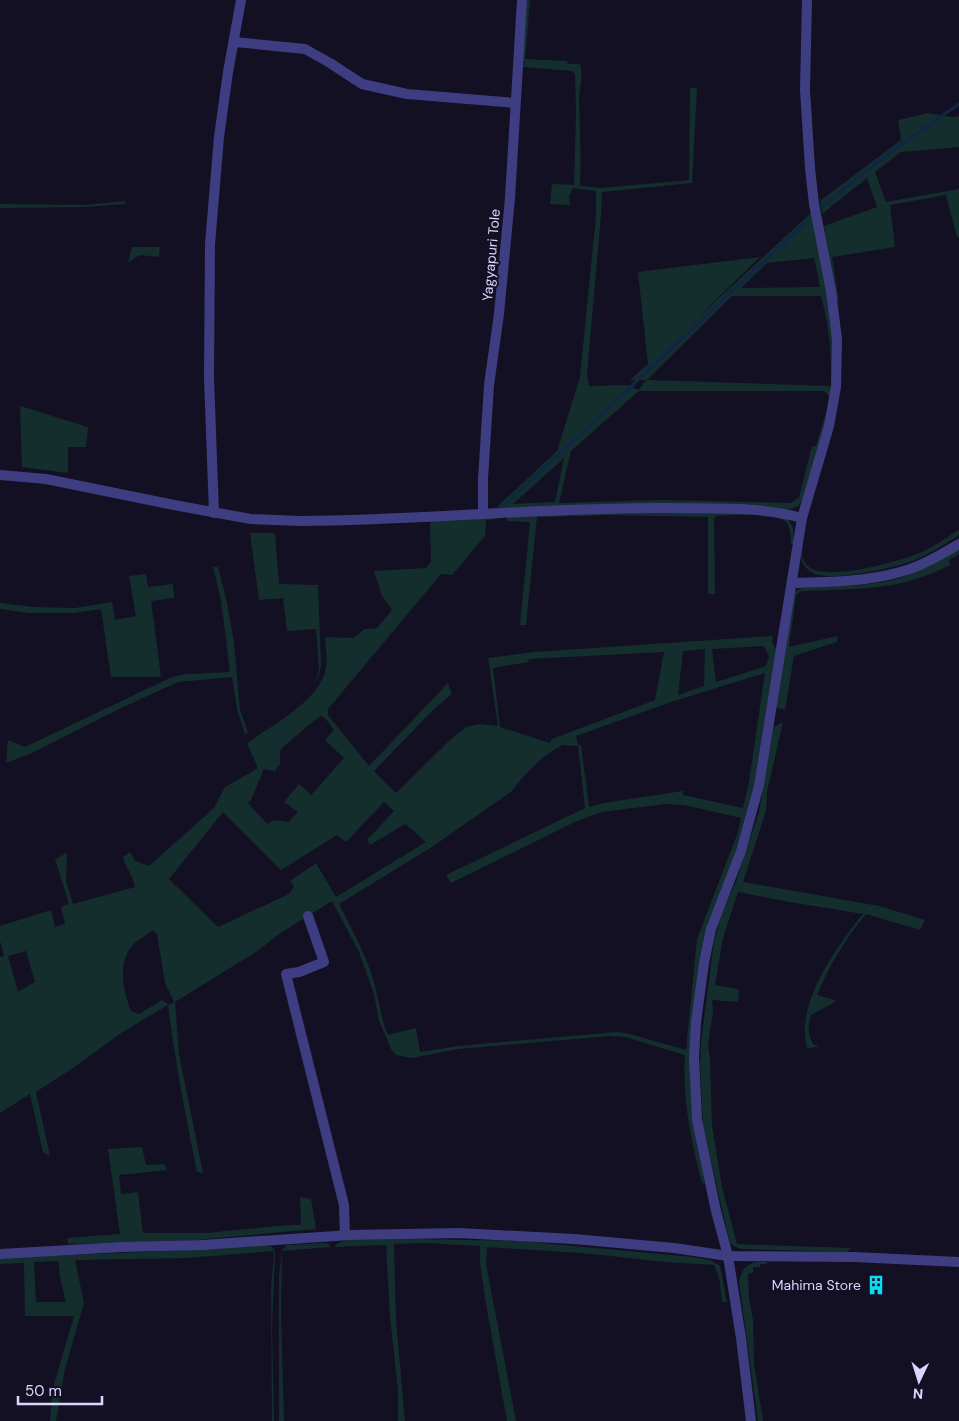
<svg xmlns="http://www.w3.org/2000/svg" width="959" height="1421" font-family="'DM Sans',sans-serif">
  <rect width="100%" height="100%" fill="#131024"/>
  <g fill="#132e2d" fill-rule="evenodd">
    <path d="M 525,0 L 530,0 L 525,59 L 567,61 L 568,64 L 580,64 C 584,75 579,88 579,99 C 580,128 581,157 580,186 L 602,188 L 689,180 L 690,88 L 697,88 L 692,183 L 602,192 L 601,215 L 587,374 L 589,386 L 627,385 L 639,390 L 646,380 L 630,380 L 648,364 L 638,272 L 760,257 L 693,322 L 812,212 L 829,301 L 834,343 L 833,376 L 829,409 L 804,499 L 797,507 L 791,509 L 507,509 L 497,507 L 557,451 L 580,377 L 596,216 L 596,191 L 573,188 L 569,196 L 570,205 L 550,204 L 552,184 L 574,185 L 576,112 L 575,74 L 572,71 L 523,67 L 525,60 L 521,64 ZM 814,258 L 820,287 L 741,288 L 767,263 ZM 732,296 L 821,296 C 829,326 832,354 831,386 L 647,380 ZM 639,391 L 824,391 L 829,396 L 828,406 L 816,446 L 812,446 L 799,497 L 794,501 L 790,503 L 662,500 L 559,503 L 571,451 ZM 564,458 L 555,502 L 513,504 Z"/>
    <path d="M 928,113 L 952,117 L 959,116 L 959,147 L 901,152 L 875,172 L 886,202 L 959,189 L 959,237 L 957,237 L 946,195 L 890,205 L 895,247 L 832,257 L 839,301 L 836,301 L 824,226 L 877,207 L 867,178 L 822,214 L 820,201 L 901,140 L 898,120 Z"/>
    <path d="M 125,201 L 125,204 L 85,207 L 0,208 L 0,204 L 86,205 Z"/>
    <path d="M 132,247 L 160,247 L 159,257 L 140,255 L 128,262 Z"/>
    <path d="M 20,406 L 88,427 L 86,447 L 68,447 L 68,473 L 22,467 Z"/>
    <path d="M 612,511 L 756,513 L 787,517 L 793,528 L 794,544 L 791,544 C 790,537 791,527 786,522 C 775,511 731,516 716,516 L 714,519 L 715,594 L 708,594 L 708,517 L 610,515 L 537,517 L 526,625 L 520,625 L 530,522 L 507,521 L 507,517 Z"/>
    <path d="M 496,517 L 497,519 L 486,520 L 485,536 L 452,575 L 441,574 L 328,709 L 328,715 L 369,766 L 448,683 L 452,694 L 433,710 L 374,771 L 396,793 L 452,738 L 466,727 L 481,724 L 498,726 L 488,658 L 534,652 L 773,636 L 772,642 L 776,649 L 754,783 L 735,853 L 720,893 L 690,1072 L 692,1115 L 705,1184 L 702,1183 C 691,1141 682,1099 685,1055 L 625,1037 L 611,1036 L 458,1049 L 412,1058 L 396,1055 L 391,1049 L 379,1021 L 374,994 L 359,952 L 332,901 L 279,934 L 256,952 L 175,1002 L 179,1054 L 203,1173 L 197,1172 C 186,1117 175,1062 168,1005 L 121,1033 L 73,1068 L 36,1092 L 50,1156 L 43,1152 L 30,1094 L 0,1113 L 0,957 L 4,956 L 0,941 L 0,926 L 51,910 L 55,927 L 65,924 L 61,907 L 69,904 L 55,859 L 67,853 L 66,881 L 73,904 L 135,887 C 133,876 126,868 123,857 L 130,852 L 135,861 L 149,866 L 214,808 L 225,787 L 258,768 L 247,743 C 271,726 321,700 326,668 C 328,658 325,647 325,637 L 353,638 L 365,629 L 377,628 L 392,610 L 382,596 L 374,571 L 426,568 L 431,562 L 430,520 ZM 764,646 L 769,656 L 766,666 L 716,682 L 712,649 ZM 705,649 L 704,686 L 678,695 L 683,651 ZM 664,652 L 655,700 L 552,739 L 550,743 L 500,727 L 493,668 L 528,662 L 529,659 ZM 765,673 L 749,782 L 743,808 L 683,795 L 683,791 L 603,803 L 589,807 L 581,745 L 578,745 L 576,736 L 674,701 ZM 320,716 L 325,718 L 334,730 L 325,740 L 344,758 L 311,795 L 299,784 L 284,802 L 298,812 L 288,822 L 274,820 L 267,824 L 248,803 L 251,800 L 264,769 L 275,771 L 280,764 L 280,750 L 284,746 ZM 563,745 L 578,746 L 585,808 L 446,875 L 451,883 L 577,821 L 601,812 L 665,804 L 684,805 L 741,818 L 738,832 L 697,939 L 686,1050 L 626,1033 L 616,1032 L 458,1046 L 420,1052 L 416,1028 L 388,1035 C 380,1017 379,998 373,979 C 365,953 351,928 339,904 L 432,847 L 512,791 C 523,775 546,752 563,745 ZM 384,802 L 394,811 L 367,840 L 370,845 L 405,824 L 426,842 L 336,897 L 316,863 L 290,881 L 294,886 L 289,894 L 218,927 L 169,879 L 223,812 L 281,870 L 337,835 L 346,842 ZM 152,930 L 157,934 L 165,983 L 174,1002 L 169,1005 L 162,1000 L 139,1014 L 131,1011 C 124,993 118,968 129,950 C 133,942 146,936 152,930 ZM 26,951 L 35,982 L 18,992 L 8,956 Z"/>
    <path d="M 959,530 L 959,535 C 945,544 931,553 915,560 C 894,568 837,581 816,574 C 804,570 800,561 801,550 C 802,556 803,562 809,567 C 828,582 901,561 922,552 C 935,546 947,537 959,530 Z"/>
    <path d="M 250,533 L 275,533 L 279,584 L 318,585 L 321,665 L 319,676 L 311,688 L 317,678 L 319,670 L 316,629 L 287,631 L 283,598 L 259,600 Z"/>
    <path d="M 959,548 L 959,554 L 949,560 L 950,565 C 900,591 856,589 801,591 L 796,595 L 789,647 L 837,636 L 837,642 L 794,656 L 785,710 L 776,707 L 793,594 L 799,589 L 804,588 C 839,586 878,587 911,574 C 928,568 944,558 959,548 Z"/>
    <path d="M 213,567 L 218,567 L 227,603 L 234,642 L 240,710 L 248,732 L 245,734 L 237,709 L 232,677 L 178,682 L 119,709 L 32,753 L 6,763 L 8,740 L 25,747 L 172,677 L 186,674 L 230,672 L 221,600 Z"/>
    <path d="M 146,574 L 148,587 L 173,584 L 174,598 L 151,601 L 161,677 L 111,677 L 101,609 L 74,613 L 29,613 L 0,609 L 0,603 L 33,607 L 75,608 L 112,602 L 115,620 L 136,616 L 129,576 Z"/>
    <path d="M 783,722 L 767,792 L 766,811 L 743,882 L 879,906 L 925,920 L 920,930 L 866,914 C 844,941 831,963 817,995 L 837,1001 L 811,1015 C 807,1027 808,1034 813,1044 L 819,1046 L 807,1049 C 806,1041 804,1034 805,1026 C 807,989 840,942 863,914 L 784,901 L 738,892 L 723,938 L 715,985 L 739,989 L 738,1002 L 712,1000 L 713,1011 L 708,1045 L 710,1058 L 712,1125 L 722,1187 L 737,1244 L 851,1248 L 847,1252 L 742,1249 L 736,1247 L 730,1243 L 703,1127 L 700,1067 L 701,1042 L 714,941 L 720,919 L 736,881 L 759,812 L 773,730 L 774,727 Z"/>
    <path d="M 142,1147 L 146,1165 L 164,1164 L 167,1170 L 119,1175 L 121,1194 L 138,1192 L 143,1233 L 206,1233 L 287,1225 L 301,1225 L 300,1197 L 311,1199 L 316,1229 L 196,1240 L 68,1244 L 67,1238 L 120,1234 L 108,1149 Z"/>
    <path d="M 412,1239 L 520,1241 L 693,1257 L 710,1260 L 720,1266 L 727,1302 L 722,1302 L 719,1277 L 714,1265 L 666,1262 L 582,1253 L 487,1247 L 486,1264 L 516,1421 L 507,1421 L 486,1304 L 480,1263 L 480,1246 L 425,1243 L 394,1244 L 396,1320 L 405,1421 L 398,1421 L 398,1390 L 390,1317 L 386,1245 L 334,1247 L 338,1243 L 348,1240 Z"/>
    <path d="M 324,1243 L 329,1244 L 330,1247 L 282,1251 L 281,1312 L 284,1421 L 279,1421 L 279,1277 L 282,1250 L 287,1245 Z"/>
    <path d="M 253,1246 L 270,1246 L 274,1249 L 275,1253 L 272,1328 L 274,1421 L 272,1421 L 271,1289 L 274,1251 L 187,1258 L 75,1260 L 84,1303 L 65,1369 L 56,1421 L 50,1421 L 53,1388 L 74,1316 L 25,1316 L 24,1263 L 0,1264 L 0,1258 C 84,1254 169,1252 253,1246 ZM 58,1261 L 61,1282 L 66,1302 L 36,1302 L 34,1262 Z"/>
    <path d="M 755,1262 L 767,1262 L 767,1264 L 760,1264 L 760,1267 L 753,1267 L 753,1273 L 748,1274 L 749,1298 L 753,1320 L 754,1364 L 763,1421 L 758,1421 L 739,1282 C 741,1271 745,1266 755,1262 Z"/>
  </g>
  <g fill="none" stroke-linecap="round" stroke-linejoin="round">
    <g stroke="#112647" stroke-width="3">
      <path d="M 822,207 L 886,155 L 959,104"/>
      <path d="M 504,506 L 807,221"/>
    </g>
    <g stroke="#3f3d81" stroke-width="10">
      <path d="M 235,42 L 305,49 L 330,63 L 362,84 L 407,94 L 515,103"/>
      <path d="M 0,475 L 46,479 L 174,505 L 251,519 L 300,521 C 424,520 547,507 670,508 C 714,509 759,506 802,518"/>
      <path d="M 214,513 L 209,378 L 210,244 L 219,137 L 228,72 L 241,0"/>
      <path d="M 483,513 L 483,479 L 489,385 L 499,314 L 510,198 L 522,0"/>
      <path d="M 792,583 C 827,582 865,582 900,572 C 921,567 940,555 959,544"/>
      <path d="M 308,916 L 324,962 L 299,972 L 286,974 L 344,1205 L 345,1235"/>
      <path d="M 0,1254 L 122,1247 L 202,1245 L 350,1235 L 459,1233 L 574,1239 L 674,1248 L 728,1256 L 854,1257 L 959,1262"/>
      <path d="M 751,1421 L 741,1338 L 728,1256 L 716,1211 L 697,1120 L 694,1057 L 696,1022 L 704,963 L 711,929 L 741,851 L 759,785 L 802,518 L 829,426 L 836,387 L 837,339 L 831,291 L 814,204 L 810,168 L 805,90 L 807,0"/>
    </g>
  </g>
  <defs>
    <symbol id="building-bare" viewBox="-9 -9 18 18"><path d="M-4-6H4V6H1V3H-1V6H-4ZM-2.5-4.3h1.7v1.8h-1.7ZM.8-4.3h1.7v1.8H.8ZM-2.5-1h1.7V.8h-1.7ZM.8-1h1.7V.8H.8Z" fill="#0cdcf2" stroke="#131024" stroke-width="2.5" paint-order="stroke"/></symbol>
  </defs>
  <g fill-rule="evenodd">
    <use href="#building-bare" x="862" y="1271" width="28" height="28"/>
  </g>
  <g text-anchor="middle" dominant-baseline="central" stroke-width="4" stroke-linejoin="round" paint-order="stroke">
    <g font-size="14" fill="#d9d5fd" stroke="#131024">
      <text transform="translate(491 255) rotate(-85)">Yagyapuri Tole</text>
    </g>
    <g font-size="14" fill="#d9d5fd" stroke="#131024" text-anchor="end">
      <text x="861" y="1285">Mahima Store</text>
    </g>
  </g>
  <g transform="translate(919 1381) rotate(184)" stroke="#131024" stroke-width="4" paint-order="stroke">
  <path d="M0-4L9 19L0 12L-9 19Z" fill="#d9d5fd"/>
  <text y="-8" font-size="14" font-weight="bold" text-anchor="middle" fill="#d9d5fd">N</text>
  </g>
  <path d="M18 1396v8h84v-8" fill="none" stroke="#d9d5fd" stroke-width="2.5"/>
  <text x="25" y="1396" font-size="15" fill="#d9d5fd" stroke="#131024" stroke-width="4" paint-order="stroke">50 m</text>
</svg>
